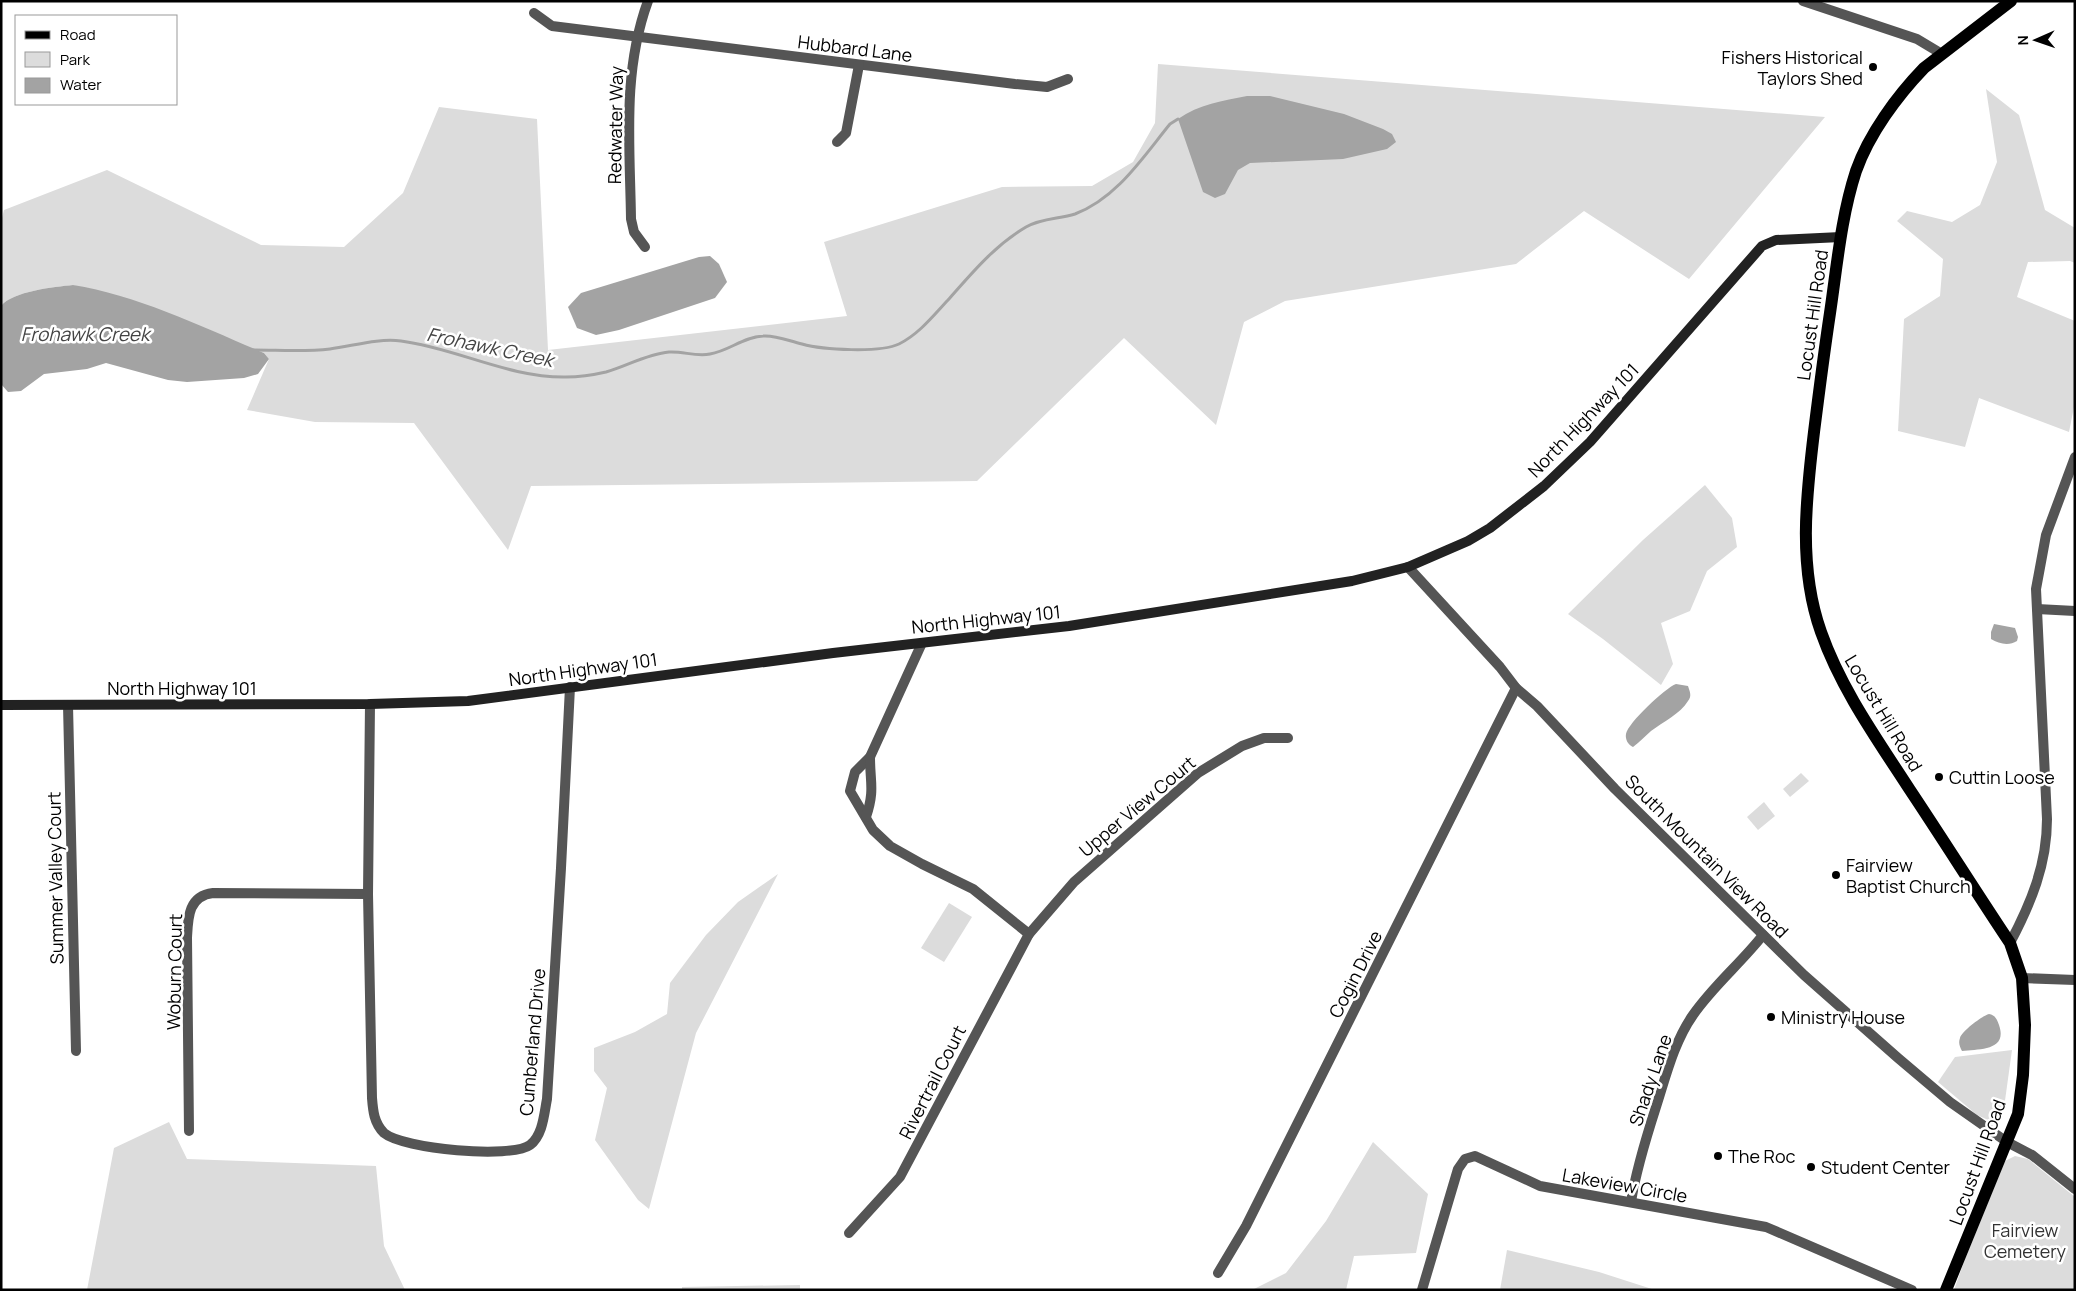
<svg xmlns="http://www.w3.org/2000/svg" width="2076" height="1291" font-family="Manrope,sans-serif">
  <rect width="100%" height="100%" fill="#fff"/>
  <g fill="#dcdcdc">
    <path d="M 1158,64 L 1825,117 L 1689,279 L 1584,211 L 1516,264 L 1285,301 L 1244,322 L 1216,425 L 1124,338 L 977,481 L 531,486 L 508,550 L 414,423 L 315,422 L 247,410 L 269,359 L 264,353 L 73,285 C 54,287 13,291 1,306 L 1,222 L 4,210 L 107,170 L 261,245 L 344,247 L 403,193 L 439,107 L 537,119 L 548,350 L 847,316 L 824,242 L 1002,187 L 1092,186 L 1133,162 L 1155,123 Z"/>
    <path d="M 1986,89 L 2019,115 L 2045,210 L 2075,228 L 2075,263 L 2070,261 L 2028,262 L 2017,297 L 2075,321 L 2075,402 L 2069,432 L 1979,398 L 1965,447 L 1898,431 L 1904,319 L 1940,296 L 1943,259 L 1897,221 L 1907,211 L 1952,222 L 1980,205 L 1997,162 Z"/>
    <path d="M 1705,485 L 1732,518 L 1737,547 L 1707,571 L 1690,611 L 1661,623 L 1673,664 L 1661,685 L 1603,639 L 1568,614 L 1643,540 Z"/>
    <path d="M 1801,773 L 1809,781 L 1790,797 L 1783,789 Z"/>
    <path d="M 1764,802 L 1775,816 L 1758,830 L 1747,817 Z"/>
    <path d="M 778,874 L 696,1033 L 649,1209 L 638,1200 L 595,1140 L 607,1088 L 594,1071 L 594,1048 L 635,1032 L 667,1014 L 670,983 L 706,935 L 738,902 Z"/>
    <path d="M 949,903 L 972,917 L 944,962 L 921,948 Z"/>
    <path d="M 2012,1050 L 2003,1115 L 1995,1123 L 1977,1115 L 1938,1082 L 1955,1057 Z"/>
    <path d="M 169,1122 L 187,1159 L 376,1166 L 384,1246 L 405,1290 L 87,1290 L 114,1148 Z"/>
    <path d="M 1373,1142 L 1428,1194 L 1416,1253 L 1354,1256 L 1346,1290 L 1252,1290 L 1286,1273 L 1326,1221 Z"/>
    <path d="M 2015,1156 L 2028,1159 L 2075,1197 L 2075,1290 L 1954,1290 L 1965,1259 L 2005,1161 Z"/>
    <path d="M 1507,1250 L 1599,1272 L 1655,1290 L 1500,1290 Z"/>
    <path d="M 800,1285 L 800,1290 L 682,1290 L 682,1287 Z"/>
  </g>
  <g fill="#a3a3a3">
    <path d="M 1247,96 L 1270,96 L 1344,114 L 1383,129 L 1392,134 L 1396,142 L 1387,149 L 1343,159 L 1250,163 L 1238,170 L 1225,194 L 1215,198 L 1203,192 L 1178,119 C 1199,104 1223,101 1247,96 Z"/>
    <path d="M 710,256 L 719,264 L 727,282 L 715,298 L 619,330 L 596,335 L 577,328 L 568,307 L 581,293 L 699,257 Z"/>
    <path d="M 73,285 C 137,295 205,328 264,353 L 269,359 L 258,374 L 244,378 L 187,382 L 168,380 L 106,363 L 87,369 L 44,374 L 21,391 L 8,392 L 1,384 L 1,306 C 13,291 54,287 73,285 Z"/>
    <path d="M 1994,624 L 2015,628 L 2018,637 L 2017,641 C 2009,646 1999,644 1991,639 L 1991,632 Z"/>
    <path d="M 1676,684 L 1688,686 C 1690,692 1692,696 1688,701 C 1680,714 1663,722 1651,731 C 1645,736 1640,742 1633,747 C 1628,745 1625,739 1626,734 C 1628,723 1665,688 1676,684 Z"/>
    <path d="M 1989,1014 C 1995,1015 1997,1019 1999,1025 C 2008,1051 1979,1049 1962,1051 C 1960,1047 1958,1043 1960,1038 C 1962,1031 1982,1016 1989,1014 Z"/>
  </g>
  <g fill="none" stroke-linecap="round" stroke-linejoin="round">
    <path stroke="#a3a3a3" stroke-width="3" d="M 253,350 C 279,350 305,352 330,349 C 353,346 378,338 401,341 C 456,348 509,378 566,377 C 579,377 593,375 606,372 C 627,366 647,354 669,352 C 683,351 696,357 710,354 C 729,351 743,337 763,336 C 776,335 789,341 802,344 C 823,350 880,353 899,344 C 919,334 933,316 948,300 C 972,273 994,246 1026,227 C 1041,218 1059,219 1075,214 C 1117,198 1143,157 1170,124 L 1178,119"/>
    <g stroke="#555" stroke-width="10">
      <path d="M 1803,1 L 1917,39 L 1942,54"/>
      <path d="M 534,13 L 552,26 L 1015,84 L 1047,87 L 1068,79"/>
      <path d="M 837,142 L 846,133 L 859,65"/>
      <path d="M 645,247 L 634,232 L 631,219 C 630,145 622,72 648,1"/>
      <path d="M 1408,567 L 1500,667 L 1516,688 L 1537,706 L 1615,789 L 1804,975 L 1898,1058 L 1950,1102 L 2007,1142"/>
      <path d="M 2037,609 L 2075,611"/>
      <path d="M 922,643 L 870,757 L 855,772 L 850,791 L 873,830 L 890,846 L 922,864 L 973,889 L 1029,934"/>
      <path d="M 370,704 L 368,894 L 372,1098 C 373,1111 374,1123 384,1133 C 403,1149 511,1159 530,1145 C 543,1135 544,1114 547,1099 L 561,868 L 570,687"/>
      <path d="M 68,705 L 76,1051"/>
      <path d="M 866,817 C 875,790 870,783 870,757"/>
      <path d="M 189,1131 L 187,938 C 188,918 188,896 213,893 L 368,894"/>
      <path d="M 1631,1202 C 1636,1170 1646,1138 1656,1107 C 1666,1076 1674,1042 1693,1015 C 1713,986 1741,963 1763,935"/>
      <path d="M 849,1233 L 900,1177 L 1029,934 L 1074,882 L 1198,773 L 1242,746 L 1264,738 L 1288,738"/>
      <path d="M 1218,1273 L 1246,1226 L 1516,688"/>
      <path d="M 1422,1290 L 1458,1169 L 1465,1159 L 1475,1156 L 1540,1186 L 1766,1227 L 1912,1290"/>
    </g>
    <g stroke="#555" stroke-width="10">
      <path d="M 2010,943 C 2031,903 2047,865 2047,819 L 2036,589 L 2046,535 L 2075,457"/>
      <path d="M 2022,978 L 2075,980"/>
      <path d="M 2007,1142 L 2032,1155 L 2075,1189"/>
    </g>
    <path stroke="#222" stroke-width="10" d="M 1,705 L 370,704 L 468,701 L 833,653 L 1069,626 L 1352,581 L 1408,567 L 1468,541 L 1490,528 L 1544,486 L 1590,442 L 1762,246 L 1776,240 L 1841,237"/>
    <path stroke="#000" stroke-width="12" d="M 1946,1290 L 2018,1114 L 2023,1075 L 2025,1025 L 2022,978 L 2010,943 C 1976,892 1944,841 1910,790 C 1877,739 1841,689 1821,632 C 1798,567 1806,498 1814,432 C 1819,392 1824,353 1830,313 C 1837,266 1841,217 1856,171 C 1869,134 1897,96 1924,68 L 2011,1"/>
  </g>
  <g fill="#000" stroke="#fff" stroke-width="2">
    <circle cx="1873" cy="67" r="5"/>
    <circle cx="1939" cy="777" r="5"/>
    <circle cx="1836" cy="875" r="5"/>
    <circle cx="1771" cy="1017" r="5"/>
    <circle cx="1718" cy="1156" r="5"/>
    <circle cx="1811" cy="1167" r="5"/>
  </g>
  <g text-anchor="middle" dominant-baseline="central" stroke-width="5" stroke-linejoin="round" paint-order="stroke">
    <g font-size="18" fill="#000" stroke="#fff">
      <text transform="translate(855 48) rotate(7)">Hubbard Lane</text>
      <text transform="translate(615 125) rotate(-89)">Redwater Way</text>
      <text transform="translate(1812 315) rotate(-82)">Locust Hill Road</text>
      <text transform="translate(1583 420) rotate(-46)">North Highway 101</text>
      <text transform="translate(986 619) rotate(-6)">North Highway 101</text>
      <text transform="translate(583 669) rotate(-8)">North Highway 101</text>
      <text x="182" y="688">North Highway 101</text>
      <text transform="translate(1884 713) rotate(59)">Locust Hill Road</text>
      <text transform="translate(1137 806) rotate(-40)">Upper View Court</text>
      <text transform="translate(1707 856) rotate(45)">South Mountain View Road</text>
      <text transform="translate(55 878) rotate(-91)">Summer Valley Court</text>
      <text transform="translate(174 972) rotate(-89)">Woburn Court</text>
      <text transform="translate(1355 974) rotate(-63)">Cogin Drive</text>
      <text transform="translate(532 1042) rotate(-85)">Cumberland Drive</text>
      <text transform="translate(1650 1080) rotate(-71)">Shady Lane</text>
      <text transform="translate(932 1082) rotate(-63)">Rivertrail Court</text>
      <text transform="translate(1977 1162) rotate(-70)">Locust Hill Road</text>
      <text transform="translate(1625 1185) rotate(10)">Lakeview Circle</text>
    </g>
    <g font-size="18" fill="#000" stroke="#fff" text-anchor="start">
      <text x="1863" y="57" text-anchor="end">Fishers Historical<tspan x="1863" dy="21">Taylors Shed</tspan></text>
      <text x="1949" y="777">Cuttin Loose</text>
      <text x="1846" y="865">Fairview<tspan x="1846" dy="21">Baptist Church</tspan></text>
      <text x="1781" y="1017">Ministry House</text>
      <text x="1728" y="1156">The Roc</text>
      <text x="1821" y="1167">Student Center</text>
    </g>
    <g font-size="18" fill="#333" stroke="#fff">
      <text x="2025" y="1230">Fairview<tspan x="2025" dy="21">Cemetery</tspan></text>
    </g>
    <g font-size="19" font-style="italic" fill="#444" stroke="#fff">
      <text x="85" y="334">Frohawk Creek</text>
      <text transform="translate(490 347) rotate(12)">Frohawk Creek</text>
    </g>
  </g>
  <rect width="2076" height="1291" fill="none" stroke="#000000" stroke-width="5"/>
  <rect x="15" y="15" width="162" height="90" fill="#ffffff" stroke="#999999"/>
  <rect x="25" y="31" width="25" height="8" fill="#000000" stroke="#999999"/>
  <text x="60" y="40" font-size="15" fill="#000000">Road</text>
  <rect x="25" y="52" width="25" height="15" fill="#dcdcdc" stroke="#999999"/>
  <text x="60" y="65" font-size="15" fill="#000000">Park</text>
  <rect x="25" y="78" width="25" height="15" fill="#a3a3a3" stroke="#999999"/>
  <text x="60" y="90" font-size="15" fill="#000000">Water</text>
  <g transform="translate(2036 40) rotate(268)" stroke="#ffffff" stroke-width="4" paint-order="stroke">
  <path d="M0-4L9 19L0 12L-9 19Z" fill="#000000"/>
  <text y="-8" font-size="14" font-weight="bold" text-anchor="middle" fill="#000000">N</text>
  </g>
</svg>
